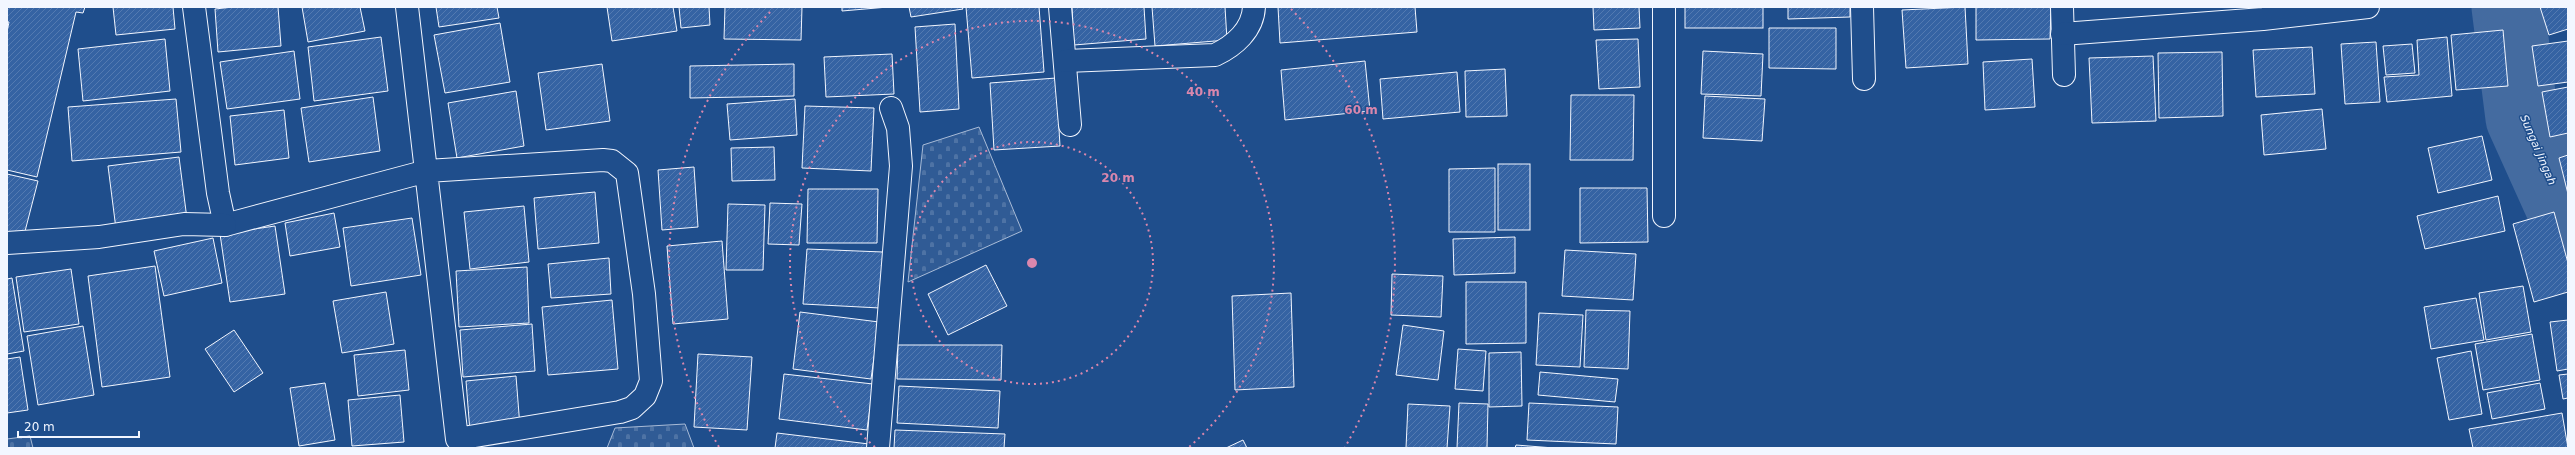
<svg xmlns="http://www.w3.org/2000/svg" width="2575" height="455" font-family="'DejaVu Sans',sans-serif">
  <defs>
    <pattern id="cemetery-stones" width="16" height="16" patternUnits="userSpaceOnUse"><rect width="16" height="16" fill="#305b95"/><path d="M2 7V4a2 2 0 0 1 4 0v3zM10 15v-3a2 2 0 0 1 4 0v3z" fill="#4e73a5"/></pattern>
    <pattern id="building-hatch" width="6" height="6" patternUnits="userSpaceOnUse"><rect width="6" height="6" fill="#3563a3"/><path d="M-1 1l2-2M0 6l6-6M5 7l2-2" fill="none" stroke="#537ab1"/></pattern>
  </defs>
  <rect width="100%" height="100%" fill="#1f4e8c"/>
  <g fill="url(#cemetery-stones)" stroke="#a8bbd7">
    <path d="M 979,127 L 1022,231 L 908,282 L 923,145 Z"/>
    <path d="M 685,424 L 694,448 L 607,448 L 615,428 Z"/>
    <path d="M 30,436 L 33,448 L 7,448 L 7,439 Z"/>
  </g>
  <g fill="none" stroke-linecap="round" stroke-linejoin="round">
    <path stroke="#446ba0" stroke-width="73" d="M 2508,7 L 2522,118 L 2568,220"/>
  </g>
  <g fill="url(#building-hatch)" stroke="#f2f6ff">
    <path d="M 7,7 L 85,7 L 83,13 L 76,12 L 37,177 L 7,170 L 7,32 L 9,22 L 7,22 Z"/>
    <path d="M 113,7 L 173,7 L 175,29 L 116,35 Z"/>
    <path d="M 233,7 L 278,7 L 281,46 L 218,52 L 215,9 Z"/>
    <path d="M 302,7 L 360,7 L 365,31 L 308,42 Z"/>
    <path d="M 436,7 L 497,7 L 499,18 L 439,27 Z"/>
    <path d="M 607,7 L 673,7 L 677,31 L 612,41 Z"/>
    <path d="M 679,7 L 709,7 L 710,25 L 681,28 Z"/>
    <path d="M 725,7 L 802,7 L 801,40 L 724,39 Z"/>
    <path d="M 842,7 L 888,7 L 842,11 Z"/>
    <path d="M 909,7 L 962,7 L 963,9 L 911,17 Z"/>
    <path d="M 966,7 L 1039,7 L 1044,72 L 972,78 Z"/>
    <path d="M 1072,7 L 1144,7 L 1146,39 L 1074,45 Z"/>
    <path d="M 1152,7 L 1225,7 L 1227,40 L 1155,46 Z"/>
    <path d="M 1278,7 L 1415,7 L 1417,32 L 1280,43 Z"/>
    <path d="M 1593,7 L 1639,7 L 1640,28 L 1594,30 Z"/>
    <rect x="1685" y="7" width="78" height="21"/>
    <path d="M 1788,7 L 1850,7 L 1850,17 L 1788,19 Z"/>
    <path d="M 1965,7 L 1968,64 L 1906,68 L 1902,10 Z"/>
    <path d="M 1976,7 L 2051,7 L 2050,39 L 1976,40 Z"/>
    <path d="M 2540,7 L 2568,7 L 2568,29 L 2549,35 Z"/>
    <path d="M 500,23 L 510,82 L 445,93 L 434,35 Z"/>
    <path d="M 955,24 L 959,109 L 920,112 L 915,27 Z"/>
    <path d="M 1769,28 L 1836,28 L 1836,69 L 1769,68 Z"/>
    <path d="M 2503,30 L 2508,86 L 2456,90 L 2451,35 Z"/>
    <path d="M 381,37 L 388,91 L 314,101 L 308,47 Z"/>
    <path d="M 2447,37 L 2452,96 L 2387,102 L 2384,77 L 2419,75 L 2417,40 Z"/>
    <path d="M 165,39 L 170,91 L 83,101 L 78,49 Z"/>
    <path d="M 1638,39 L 1640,87 L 1599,89 L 1596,40 Z"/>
    <path d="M 2568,41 L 2568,82 L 2538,86 L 2532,46 Z"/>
    <path d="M 2376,42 L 2380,102 L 2345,104 L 2341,44 Z"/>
    <path d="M 2412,44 L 2415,73 L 2386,75 L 2383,46 Z"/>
    <path d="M 2312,47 L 2315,94 L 2256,97 L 2253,50 Z"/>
    <path d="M 294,51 L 300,99 L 227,109 L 220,62 Z"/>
    <path d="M 1703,51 L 1763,54 L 1761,96 L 1701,94 Z"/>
    <path d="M 2222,52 L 2223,116 L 2159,118 L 2158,53 Z"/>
    <path d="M 892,54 L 894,94 L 826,97 L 824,57 Z"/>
    <path d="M 2153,56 L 2156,121 L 2092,123 L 2089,58 Z"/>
    <path d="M 2032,59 L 2035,107 L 1985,110 L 1983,62 Z"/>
    <path d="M 1365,61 L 1370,111 L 1285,120 L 1281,70 Z"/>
    <path d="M 602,64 L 610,121 L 546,130 L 538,73 Z"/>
    <path d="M 794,64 L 794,96 L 690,98 L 690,66 Z"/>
    <path d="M 1505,69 L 1507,116 L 1466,117 L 1465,71 Z"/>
    <path d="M 1457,72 L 1460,112 L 1383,119 L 1380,79 Z"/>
    <path d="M 1056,78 L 1060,146 L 994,150 L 990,83 Z"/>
    <path d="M 2568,87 L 2568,133 L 2550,137 L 2542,92 Z"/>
    <path d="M 516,91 L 524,146 L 457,158 L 448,103 Z"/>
    <path d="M 1571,95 L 1634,95 L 1633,160 L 1570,160 Z"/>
    <path d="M 1705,96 L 1765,99 L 1762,141 L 1703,138 Z"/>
    <path d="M 373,97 L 380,151 L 309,162 L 301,108 Z"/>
    <path d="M 176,99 L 181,152 L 72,161 L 68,107 Z"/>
    <path d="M 795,99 L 797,135 L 730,140 L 727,104 Z"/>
    <path d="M 805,106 L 874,108 L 871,171 L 802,168 Z"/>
    <path d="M 2322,109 L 2326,149 L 2264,155 L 2261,115 Z"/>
    <path d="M 284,110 L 289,158 L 235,165 L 230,116 Z"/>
    <path d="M 2482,136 L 2492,180 L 2438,193 L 2428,148 Z"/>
    <path d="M 774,147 L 775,180 L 732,181 L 731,148 Z"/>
    <path d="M 2568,155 L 2568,194 L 2559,158 Z"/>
    <path d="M 179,157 L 187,219 L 116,229 L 108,166 Z"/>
    <rect x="1498" y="164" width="32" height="66"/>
    <path d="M 694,167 L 698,227 L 662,230 L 658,170 Z"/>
    <path d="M 1495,168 L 1495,232 L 1449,232 L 1449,169 Z"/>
    <path d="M 7,174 L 38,181 L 23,239 L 7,236 Z"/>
    <path d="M 1580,188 L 1647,188 L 1648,242 L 1580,243 Z"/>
    <path d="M 808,189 L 878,189 L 877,243 L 807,243 Z"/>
    <path d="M 595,192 L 599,243 L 538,249 L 534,198 Z"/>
    <path d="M 2498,196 L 2505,231 L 2425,249 L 2417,216 Z"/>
    <path d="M 770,203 L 802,204 L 799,245 L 768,244 Z"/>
    <path d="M 728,204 L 765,205 L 763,270 L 726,270 Z"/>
    <path d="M 524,206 L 529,262 L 470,269 L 464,212 Z"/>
    <path d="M 2554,212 L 2568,263 L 2568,292 L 2534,302 L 2513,224 Z"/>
    <path d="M 334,213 L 340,247 L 290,256 L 285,223 Z"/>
    <path d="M 412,218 L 421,275 L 351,286 L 343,228 Z"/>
    <path d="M 275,226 L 285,294 L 230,302 L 220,234 Z"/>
    <path d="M 1515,237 L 1515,273 L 1454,275 L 1453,239 Z"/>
    <path d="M 213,238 L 222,283 L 164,296 L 154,251 Z"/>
    <path d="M 722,241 L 728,319 L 673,324 L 667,246 Z"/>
    <path d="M 807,249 L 883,252 L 880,308 L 803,304 Z"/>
    <path d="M 1565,250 L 1636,254 L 1633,300 L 1562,296 Z"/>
    <path d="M 609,258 L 611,294 L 551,298 L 548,264 Z"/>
    <path d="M 986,265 L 1007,306 L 948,335 L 928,294 Z"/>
    <path d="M 155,266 L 170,377 L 102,387 L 88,276 Z"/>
    <path d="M 527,267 L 529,323 L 459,327 L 456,271 Z"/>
    <path d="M 71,269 L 79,324 L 24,332 L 16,277 Z"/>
    <path d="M 1392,274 L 1443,276 L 1441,317 L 1391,315 Z"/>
    <path d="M 12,278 L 24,351 L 7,354 L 7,279 Z"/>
    <path d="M 1466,282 L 1526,282 L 1526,343 L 1466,344 Z"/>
    <path d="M 2523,286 L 2531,332 L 2486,340 L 2479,293 Z"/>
    <path d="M 386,292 L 394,344 L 342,353 L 333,301 Z"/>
    <path d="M 1291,293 L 1294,387 L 1235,390 L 1232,296 Z"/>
    <path d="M 2476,298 L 2484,340 L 2431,349 L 2424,307 Z"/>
    <path d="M 612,300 L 618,369 L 548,375 L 542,307 Z"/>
    <path d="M 1586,310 L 1630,311 L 1628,369 L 1584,367 Z"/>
    <path d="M 800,312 L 879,322 L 871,379 L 793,369 Z"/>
    <path d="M 1539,313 L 1583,315 L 1580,367 L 1536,365 Z"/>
    <path d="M 2568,320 L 2568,369 L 2557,371 L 2550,322 Z"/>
    <path d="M 532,324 L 535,371 L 463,377 L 460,330 Z"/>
    <path d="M 1403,325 L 1444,331 L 1438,380 L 1396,375 Z"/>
    <path d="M 83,326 L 94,395 L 38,405 L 27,336 Z"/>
    <path d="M 234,330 L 263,373 L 234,392 L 205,349 Z"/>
    <path d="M 2532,334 L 2540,380 L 2483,390 L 2475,344 Z"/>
    <path d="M 898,345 L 1002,345 L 1001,380 L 897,379 Z"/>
    <path d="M 1458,349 L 1486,351 L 1483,391 L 1455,389 Z"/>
    <path d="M 405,350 L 409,390 L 358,396 L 354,355 Z"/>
    <path d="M 2471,351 L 2482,414 L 2449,420 L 2437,358 Z"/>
    <path d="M 1521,352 L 1522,406 L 1489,407 L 1489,353 Z"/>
    <path d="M 698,354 L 752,357 L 747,430 L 694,427 Z"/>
    <path d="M 20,357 L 28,410 L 7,413 L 7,359 Z"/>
    <path d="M 1540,372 L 1618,379 L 1615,402 L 1538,395 Z"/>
    <path d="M 784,374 L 873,384 L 867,430 L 779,419 Z"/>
    <path d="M 2568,374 L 2568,398 L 2563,399 L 2559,375 Z"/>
    <path d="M 516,376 L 520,427 L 470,432 L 466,381 Z"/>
    <path d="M 325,383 L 335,440 L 299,446 L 290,388 Z"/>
    <path d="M 2540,383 L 2545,409 L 2492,419 L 2487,393 Z"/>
    <path d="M 899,386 L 1000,391 L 998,428 L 897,423 Z"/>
    <path d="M 400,395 L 404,442 L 352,446 L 348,400 Z"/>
    <path d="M 1459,403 L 1488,404 L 1487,448 L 1457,448 Z"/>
    <path d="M 1529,403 L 1618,407 L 1616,444 L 1527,440 Z"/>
    <path d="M 1408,404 L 1450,406 L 1447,448 L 1406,448 Z"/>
    <path d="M 2562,413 L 2568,448 L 2473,448 L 2469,429 Z"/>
    <path d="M 895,430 L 1005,434 L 1004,448 L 894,448 Z"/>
    <path d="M 777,433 L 869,444 L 868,448 L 775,448 Z"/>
    <path d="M 1243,440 L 1247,448 L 1226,448 Z"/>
    <path d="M 1516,445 L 1554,448 L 1515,448 Z"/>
  </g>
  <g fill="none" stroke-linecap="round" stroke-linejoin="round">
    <defs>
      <g id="street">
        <path d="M 194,7 L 218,193 L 225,225 L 427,171 L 603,160 L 612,161 L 627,173 L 644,294 L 651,381 L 645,396 L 632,408 L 620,412 L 457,439 L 407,7"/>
        <path d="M 1060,7 L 1070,125"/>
        <path d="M 1664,7 L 1664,216"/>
        <path d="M 1862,7 L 1864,79"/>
        <path d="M 2062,7 L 2064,75"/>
        <path d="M 2062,34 L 2263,19 L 2368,7"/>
        <path d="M 1066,61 L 1215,55 C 1234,46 1253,30 1254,7"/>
        <path d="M 7,243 L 99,237 L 184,224 L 225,225"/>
        <path d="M 878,448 L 901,166 L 898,128 L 891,108"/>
      </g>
    </defs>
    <use href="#street" stroke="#f2f6ff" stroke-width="24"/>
    <use href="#street" stroke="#1f4e8c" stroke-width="22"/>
  </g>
  <g fill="none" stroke="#da87ad" stroke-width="2" stroke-dasharray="2 4">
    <circle cx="1032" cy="263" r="121"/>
    <path d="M875 447A242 242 0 1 1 1189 447"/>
    <path d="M719 447A363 363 0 0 1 773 9M1291 9A363 363 0 0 1 1345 447"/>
  </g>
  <g text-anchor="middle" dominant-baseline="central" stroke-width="3" stroke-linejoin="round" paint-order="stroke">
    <g font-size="11" font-style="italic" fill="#f2f6ff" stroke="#1f4e8c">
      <text transform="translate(2538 150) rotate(67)">Sungai Jingah</text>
    </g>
  </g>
  <circle cx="1032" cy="263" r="6" fill="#da87ad" stroke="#1f4e8c" stroke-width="2"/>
  <g font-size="12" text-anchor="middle" font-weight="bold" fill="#da87ad" stroke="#1f4e8c" stroke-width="3" stroke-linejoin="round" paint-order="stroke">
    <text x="1203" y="96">40 m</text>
    <text x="1361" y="114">60 m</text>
    <text x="1118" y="182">20 m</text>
  </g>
  <rect width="2575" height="455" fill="none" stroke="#f2f6ff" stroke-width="16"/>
  <path d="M18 431v6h121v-6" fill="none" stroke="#f2f6ff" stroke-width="2"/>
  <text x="24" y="431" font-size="12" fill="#f2f6ff" stroke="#1f4e8c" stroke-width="3" paint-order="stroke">20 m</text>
</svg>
